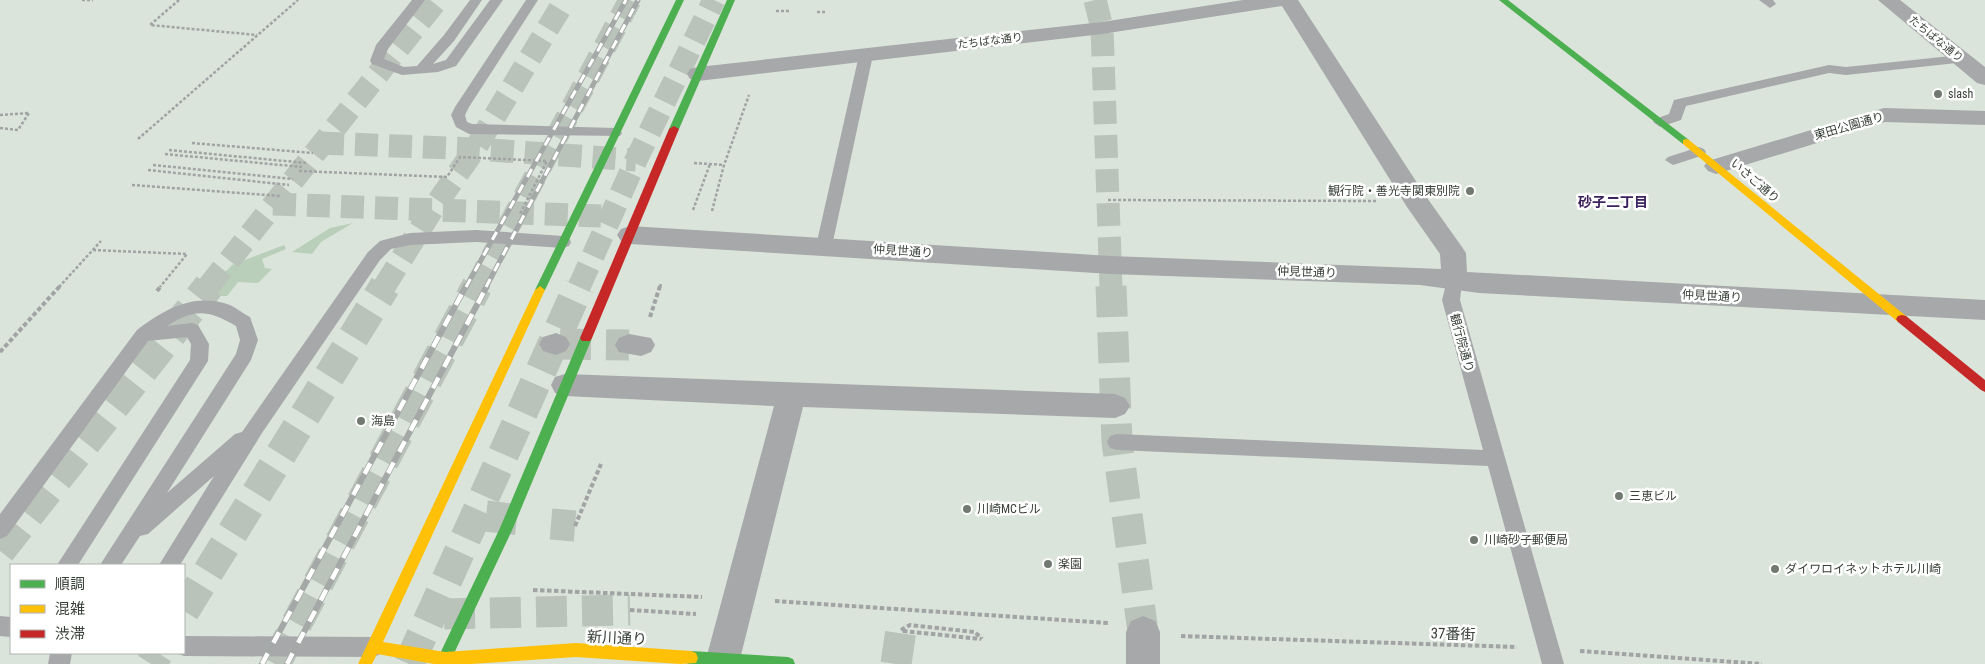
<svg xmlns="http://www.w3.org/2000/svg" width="1985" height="664" font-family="'Roboto Condensed','Noto Sans JP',sans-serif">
  <rect width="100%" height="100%" fill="#dae4da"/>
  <g fill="#bacfba">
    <path d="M 353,223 L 321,242 L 312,254 L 292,252 L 330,228 Z"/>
    <path d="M 284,245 L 286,249 L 262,259 L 265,268 L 272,269 L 258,283 L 238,282 L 227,296 L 202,296 L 232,265 Z"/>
  </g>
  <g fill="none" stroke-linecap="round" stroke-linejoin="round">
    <g stroke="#bac3ba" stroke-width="23" stroke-dasharray="23 11" stroke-linecap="butt">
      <path d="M 1095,0 L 1102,28 L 1111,287"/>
      <path d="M 321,143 L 475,149 L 636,160"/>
      <path d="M 273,204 L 601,216"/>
      <path d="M 208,287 L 437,0"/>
      <path d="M 384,287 L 432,210 L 475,149 L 565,0"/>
      <path d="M 476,287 L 630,0"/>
      <path d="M 579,287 L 636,160 L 714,0"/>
    </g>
    <g stroke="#bac3ba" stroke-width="31" stroke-dasharray="31 15" stroke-linecap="butt">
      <path d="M 1111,286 L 1117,442 L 1143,632"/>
      <path d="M 560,344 L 629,345"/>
      <path d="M 486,516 L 529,521"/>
      <path d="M 551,524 L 575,526"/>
      <path d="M 0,551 L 209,286"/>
      <path d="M 184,611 L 385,286"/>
      <path d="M 444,614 L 630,610"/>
      <path d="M 151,664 L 158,653"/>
      <path d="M 275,664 L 477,286"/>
      <path d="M 409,664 L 579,286"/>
      <path d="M 896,664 L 901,630"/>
    </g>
    <g stroke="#a1a3a4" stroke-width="2.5" stroke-dasharray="3 2" stroke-linecap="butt">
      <path d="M 82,0 L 93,0"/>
      <path d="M 179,0 L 150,25 L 257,35"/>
      <path d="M 776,11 L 790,11"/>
      <path d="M 817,12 L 825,12"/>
      <path d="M 0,115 L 29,113"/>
      <path d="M 0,128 L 18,130 L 29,113"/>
      <path d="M 138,139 L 298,0"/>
      <path d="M 192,143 L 313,153"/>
      <path d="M 169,150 L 306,163"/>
      <path d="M 165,154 L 302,167"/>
      <path d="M 694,163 L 724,165"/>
      <path d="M 153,165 L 293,179"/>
      <path d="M 148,170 L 289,185"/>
      <path d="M 299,171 L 447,177 L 460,157 L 547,161 L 520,214"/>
      <path d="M 132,185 L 280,196"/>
      <path d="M 1108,200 L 1378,201"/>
      <path d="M 693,210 L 710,164"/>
      <path d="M 712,211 L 724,165 L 749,95"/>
      <path d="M 93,250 L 187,254 L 160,287"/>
      <path d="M 59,287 L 101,241"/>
      <path d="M 660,287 L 661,284"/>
    </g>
    <g stroke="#a1a3a4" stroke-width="4" stroke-dasharray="4.5 2.5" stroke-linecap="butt">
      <path d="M 157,291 L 161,286"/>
      <path d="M 650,317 L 660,286"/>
      <path d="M 0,352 L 60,286"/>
      <path d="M 575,526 L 601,464"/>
      <path d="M 533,590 L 702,597"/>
      <path d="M 775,601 L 1108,623"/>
      <path d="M 630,610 L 696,614"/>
      <path d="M 901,630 L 910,625 L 975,632 L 982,639"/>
      <path d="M 903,631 L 981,639"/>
      <path d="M 1181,636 L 1517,647"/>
      <path d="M 1580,651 L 1762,664"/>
    </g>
    <g fill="#a7a8aa" fill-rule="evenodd">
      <path d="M 412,0 L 425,0 L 388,49 L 384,59 L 404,67 L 417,66 L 444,35 L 470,0 L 482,0 L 454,41 L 433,64 L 446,60 L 490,0 L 503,0 L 456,66 L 438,72 L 402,75 L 372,64 L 370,61 L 376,45 Z"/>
      <path d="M 526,0 L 538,0 L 469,107 L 465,115 L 467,122 L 472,124 L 615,128 L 620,130 L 622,133 L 620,136 L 469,134 L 456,127 L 451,115 L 455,107 Z"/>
      <path d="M 1759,0 L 1773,0 L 1776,4 L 1770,8 Z"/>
      <path d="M 866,51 L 873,55 L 832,246 L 830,250 L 818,250 L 816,246 L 859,55 Z"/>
      <path d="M 1961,55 L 1966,56 L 1968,59 L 1966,62 L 1846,75 L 1829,73 L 1686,106 L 1681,120 L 1660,127 L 1653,122 L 1655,119 L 1669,114 L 1674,100 L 1829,65 L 1846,67 Z"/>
      <path d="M 1699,147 L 1704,149 L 1706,152 L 1704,155 L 1673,165 L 1665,160 L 1668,157 Z"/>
      <path d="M 476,230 L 563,236 L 569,238 L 571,242 L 569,246 L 563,248 L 476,242 L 410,245 L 391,249 L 380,260 L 262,433 L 180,565 L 159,565 L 214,476 L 148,534 L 140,536 L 121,565 L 100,565 L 236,354 L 240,340 L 236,326 C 208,310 195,308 167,326 L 192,323 L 198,325 L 209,344 L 208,361 L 78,565 L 57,565 L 190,360 L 191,344 L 187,337 L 148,341 L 7,536 L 0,539 L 0,514 L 137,330 C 164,309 195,292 230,305 C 237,308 243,314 250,317 L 258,340 L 251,360 L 167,493 L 235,434 L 242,432 L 368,252 L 380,241 L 410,233 Z"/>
      <path d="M 1454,275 L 1460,277 L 1462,281 L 1460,300 L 1564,664 L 1542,664 L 1488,466 L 1117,450 L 1110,448 L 1107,442 L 1110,436 L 1117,434 L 1483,450 L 1442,300 L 1448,277 Z"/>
      <path d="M 0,616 L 11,617 L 11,637 L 0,636 Z"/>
      <path d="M 184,636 L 373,637 L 381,640 L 384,647 L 381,654 L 373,657 L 184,656 L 176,653 L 184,653 Z"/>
      <path d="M 50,653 L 72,653 L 70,664 L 48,664 Z"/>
    </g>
    <g fill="#a7a8aa" fill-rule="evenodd">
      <path d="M 1243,0 L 1298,0 L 1425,195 L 1462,247 L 1466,253 L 1467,272 L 1985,300 L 1985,320 L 1479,293 L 1420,285 L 1111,274 L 630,244 L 621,241 L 617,235 L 621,229 L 630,226 L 1111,256 L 1441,269 L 1440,254 L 1407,207 L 1282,6 L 1102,34 L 698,81 L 690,79 L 687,74 L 690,69 L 698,67 L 1102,22 Z"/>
      <path d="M 1878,0 L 1900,0 L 1985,67 L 1985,85 L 1977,83 Z"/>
      <path d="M 1884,108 L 1985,111 L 1985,125 L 1885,122 L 1716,174 L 1708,171 L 1704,166 L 1708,161 Z"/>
      <path d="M 556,333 L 566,337 L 570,344 L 566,351 L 556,355 L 543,351 L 539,344 L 543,337 Z"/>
      <path d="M 629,334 L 651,338 L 655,345 L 651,352 L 641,356 L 619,352 L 615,345 L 619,338 Z"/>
      <path d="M 565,374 L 1115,394 L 1125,398 L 1130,406 L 1125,414 L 1115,418 L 803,407 L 740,659 L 738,664 L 708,664 L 706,659 L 774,406 L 565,396 L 555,393 L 551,385 L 555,377 Z"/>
      <path d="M 1143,616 L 1155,621 L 1160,632 L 1160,664 L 1126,664 L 1126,632 L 1131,621 Z"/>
    </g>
    <g fill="#4caf50" fill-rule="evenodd">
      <path d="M 676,0 L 684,0 L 545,290 L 540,294 L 536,293 L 535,290 Z"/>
      <path d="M 727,0 L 735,0 L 679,129 L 677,131 L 671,131 L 669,129 Z"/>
      <path d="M 1499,0 L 1508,0 L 1689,140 L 1689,144 L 1683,144 Z"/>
      <path d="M 586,334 L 590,335 L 592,338 L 513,528 L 449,664 L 435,664 L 500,528 L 580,338 L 582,335 Z"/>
      <path d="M 691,651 L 788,657 L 793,659 L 795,664 L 689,664 L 686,663 L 684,658 L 686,653 Z"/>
    </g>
    <g fill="#ffc107" fill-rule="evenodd">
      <path d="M 1686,139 L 1689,140 L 1906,316 L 1908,319 L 1906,322 L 1898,322 L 1683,144 L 1683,140 Z"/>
      <path d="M 540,286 L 545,290 L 383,642 L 445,652 L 576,643 L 691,651 L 696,653 L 698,658 L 696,663 L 680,664 L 576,657 L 471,664 L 434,664 L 377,654 L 372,664 L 358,664 L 535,290 Z"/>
    </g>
    <g fill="#c62828" fill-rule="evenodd">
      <path d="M 674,126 L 679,129 L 592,338 L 590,341 L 582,341 L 580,338 L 669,129 Z"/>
      <path d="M 1902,315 L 1906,316 L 1985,380 L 1985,392 L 1981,390 L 1898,322 L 1896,319 L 1898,316 Z"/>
    </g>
    <defs>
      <g id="rail-far1">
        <path d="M 466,287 L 626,0"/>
        <path d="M 486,287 L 638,0"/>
      </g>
      <g id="rail">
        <path d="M 262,664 L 466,286"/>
        <path d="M 287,664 L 487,286"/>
      </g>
    </defs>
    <use href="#rail-far1" stroke="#a4a8a7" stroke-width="5"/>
    <use href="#rail" stroke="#a4a8a7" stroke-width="6"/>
    <use href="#rail-far1" stroke="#fff" stroke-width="3" stroke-dasharray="9" stroke-linecap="butt"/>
    <use href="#rail" stroke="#fff" stroke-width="4.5" stroke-dasharray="12" stroke-linecap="butt"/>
  </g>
  <g fill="#717971" stroke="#fff" stroke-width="2">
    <circle cx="1938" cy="94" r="5"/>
    <circle cx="1470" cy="191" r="5"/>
    <circle cx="361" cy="421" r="5"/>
    <circle cx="1619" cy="496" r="5"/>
    <circle cx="967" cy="509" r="5"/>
    <circle cx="1474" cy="540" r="5"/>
    <circle cx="1048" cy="564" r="5"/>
    <circle cx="1775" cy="569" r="5"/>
  </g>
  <g text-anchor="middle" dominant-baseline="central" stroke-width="5" stroke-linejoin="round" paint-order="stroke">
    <g font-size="11" fill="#383f38" stroke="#fff">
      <text transform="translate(1936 39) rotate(39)">たちばな通り</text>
      <text transform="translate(990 41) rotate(-7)">たちばな通り</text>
    </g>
    <g font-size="12" fill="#383f38" stroke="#fff" text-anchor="start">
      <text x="1948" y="94">slash</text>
      <text x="1460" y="191" text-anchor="end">観行院・善光寺関東別院</text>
      <text x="371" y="421">海島</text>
      <text x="1629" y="496">三恵ビル</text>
      <text x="977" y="509">川崎MCビル</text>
      <text x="1484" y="540">川崎砂子郵便局</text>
      <text x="1058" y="564">楽園</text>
      <text x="1785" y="569">ダイワロイネットホテル川崎</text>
    </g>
    <g font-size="12" fill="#383f38" stroke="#fff">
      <text transform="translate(1849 126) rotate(-16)">東田公園通り</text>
      <text transform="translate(1755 181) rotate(41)">いさご通り</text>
      <text transform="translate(903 251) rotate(4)">仲見世通り</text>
      <text transform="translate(1307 272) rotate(2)">仲見世通り</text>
      <text transform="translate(1712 296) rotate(3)">仲見世通り</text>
      <text transform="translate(1462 343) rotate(75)">観行院通り</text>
    </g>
    <g font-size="14" font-weight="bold" fill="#3c235d" stroke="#fff">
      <text x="1613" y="202">砂子二丁目</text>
    </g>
    <g font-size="15" fill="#383f38" stroke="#fff">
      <text transform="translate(1453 634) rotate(2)">37番街</text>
      <text transform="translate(617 638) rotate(3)">新川通り</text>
    </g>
  </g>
  <rect x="10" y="564" width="175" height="90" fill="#ffffff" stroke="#afb2af"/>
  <rect x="20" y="580" width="25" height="8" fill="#4caf50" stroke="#afb2af"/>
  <text x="55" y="589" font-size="15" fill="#383f38">順調</text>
  <rect x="20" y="605" width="25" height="8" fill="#ffc107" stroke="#afb2af"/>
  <text x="55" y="614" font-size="15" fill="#383f38">混雑</text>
  <rect x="20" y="630" width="25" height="8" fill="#c62828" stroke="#afb2af"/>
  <text x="55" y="639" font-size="15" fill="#383f38">渋滞</text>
</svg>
